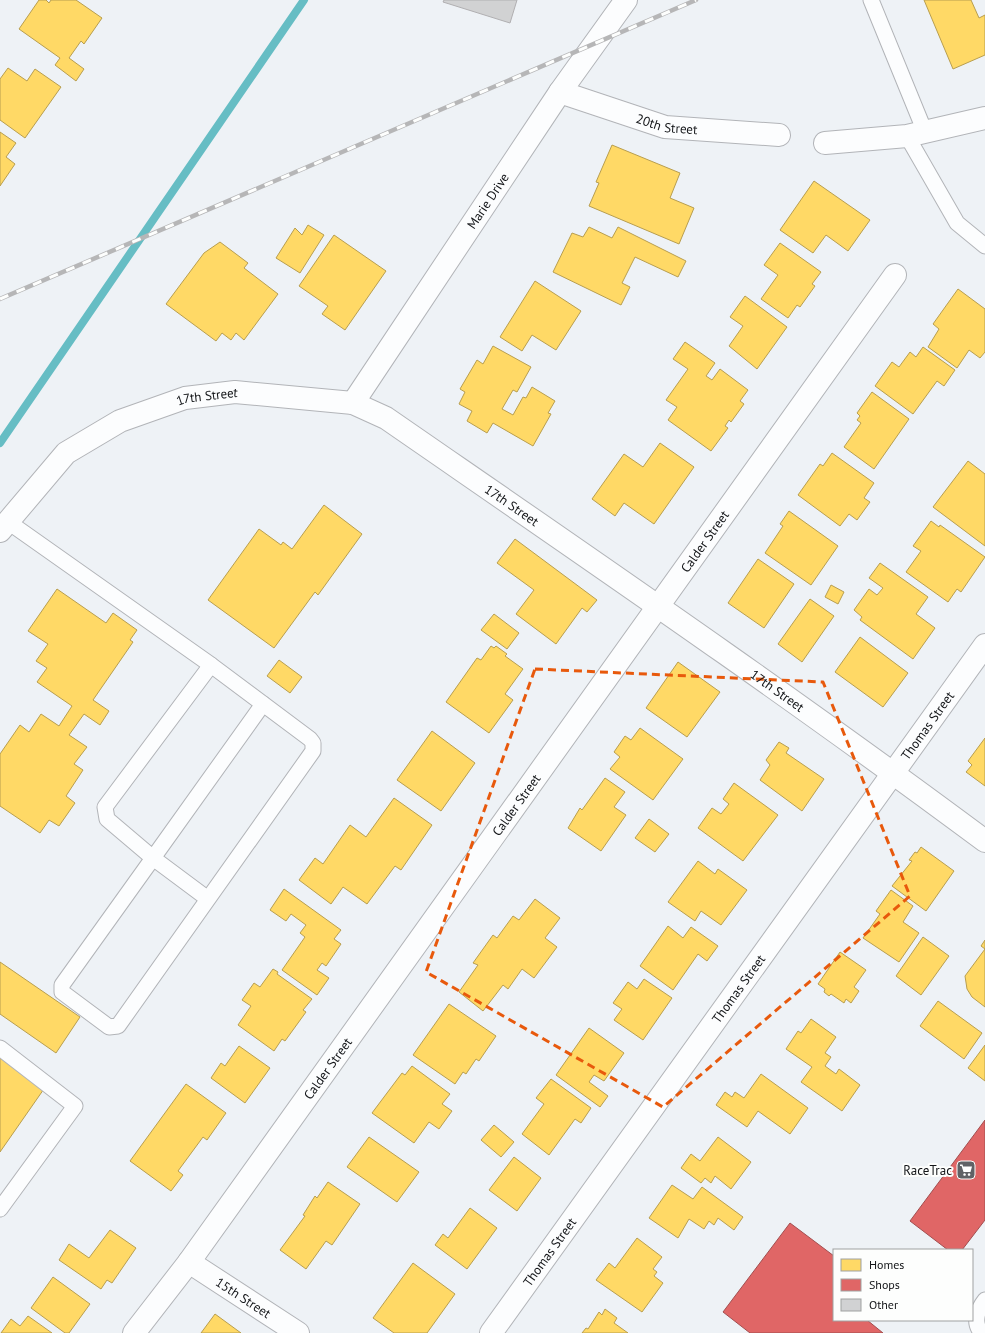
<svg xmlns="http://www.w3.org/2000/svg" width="985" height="1333" font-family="'PT Sans',sans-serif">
  <rect width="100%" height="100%" fill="#eef2f6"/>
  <g fill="#ffd966" stroke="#b89e4f">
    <path d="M 39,0 L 46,0 L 49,3 L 51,0 L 76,0 L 102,18 L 84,44 L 81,41 L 69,58 L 84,69 L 76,81 L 55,65 L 60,58 L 19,29 Z"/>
    <path d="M 924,0 L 971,0 L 979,18 L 985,15 L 985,55 L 953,69 Z"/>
    <path d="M 8,68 L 27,81 L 35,69 L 61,87 L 25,138 L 0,120 L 0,79 Z"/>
    <path d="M 0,132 L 16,143 L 6,157 L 15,164 L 0,186 Z"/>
    <path d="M 612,145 L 680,173 L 670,198 L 694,208 L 679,244 L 589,206 L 599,183 L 596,182 Z"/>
    <path d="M 814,181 L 870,220 L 848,251 L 826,235 L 813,253 L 780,230 Z"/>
    <path d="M 308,225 L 324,235 L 300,273 L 276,258 L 295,228 L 302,235 Z"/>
    <path d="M 589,227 L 612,238 L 618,227 L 686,261 L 678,277 L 635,257 L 622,283 L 630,287 L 621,305 L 553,272 L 572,233 L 583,237 Z"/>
    <path d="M 334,235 L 386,271 L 345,330 L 322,314 L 328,306 L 299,286 Z"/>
    <path d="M 220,242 L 248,263 L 244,268 L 278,294 L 244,340 L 236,333 L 231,340 L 222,333 L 216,341 L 166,304 L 204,253 Z"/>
    <path d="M 780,243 L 821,272 L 812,284 L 815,286 L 800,307 L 797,305 L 788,318 L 761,299 L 778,275 L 764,265 Z"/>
    <path d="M 535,281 L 581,311 L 556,350 L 532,335 L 522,351 L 500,337 Z"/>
    <path d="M 958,289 L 985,309 L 985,352 L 980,358 L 969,350 L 957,368 L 928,347 L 939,329 L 933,324 Z"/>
    <path d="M 745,296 L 787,327 L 757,369 L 729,346 L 743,326 L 730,317 Z"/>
    <path d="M 685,342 L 715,363 L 706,376 L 712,380 L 720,369 L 748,390 L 740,401 L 744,404 L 731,422 L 729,420 L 725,426 L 728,428 L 711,451 L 668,420 L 677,407 L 666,400 L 688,369 L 673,359 Z"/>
    <path d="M 493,346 L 531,367 L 517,392 L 513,390 L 502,409 L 513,415 L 523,397 L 526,398 L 532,387 L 555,401 L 548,413 L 551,414 L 533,446 L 493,423 L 487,433 L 467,421 L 472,411 L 459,404 L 465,392 L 460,389 L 477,360 L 483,364 Z"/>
    <path d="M 923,347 L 955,370 L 944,386 L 937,381 L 913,414 L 875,386 L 892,362 L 899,367 L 910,352 L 916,357 Z"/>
    <path d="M 872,392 L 909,419 L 874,469 L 844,447 L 861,423 L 857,420 L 860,416 L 857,413 Z"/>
    <path d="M 660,443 L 694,467 L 654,524 L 624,503 L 615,516 L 592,499 L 624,454 L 643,467 Z"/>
    <path d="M 832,453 L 874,483 L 864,498 L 870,502 L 857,520 L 849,514 L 840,526 L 798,495 L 820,464 L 823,466 Z"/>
    <path d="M 968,461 L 985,474 L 985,546 L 933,507 Z"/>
    <path d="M 324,505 L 362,534 L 318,595 L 315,592 L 274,648 L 208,600 L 259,529 L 281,545 L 283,542 L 292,549 Z"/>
    <path d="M 789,511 L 838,546 L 811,585 L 765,553 L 783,526 L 780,524 Z"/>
    <path d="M 931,521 L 939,527 L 940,525 L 985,557 L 961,592 L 957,589 L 948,602 L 906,572 L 921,551 L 913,546 Z"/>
    <path d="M 515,539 L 597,600 L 587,612 L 582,608 L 556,644 L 516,614 L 534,590 L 497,563 Z"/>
    <path d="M 758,559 L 794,584 L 764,628 L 728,603 Z"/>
    <path d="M 880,563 L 928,597 L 916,614 L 935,628 L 913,659 L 860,620 L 862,617 L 854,610 L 869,589 L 877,595 L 883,588 L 869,578 Z"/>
    <path d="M 831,585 L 844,592 L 838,604 L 825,597 Z"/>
    <path d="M 57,589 L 106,623 L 113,613 L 137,630 L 130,640 L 133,642 L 93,700 L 109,711 L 100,725 L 84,714 L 69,735 L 87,747 L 74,764 L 83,770 L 66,796 L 75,803 L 59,826 L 49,820 L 40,833 L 0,806 L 0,754 L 20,725 L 29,732 L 41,714 L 59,726 L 72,706 L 37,682 L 47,668 L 36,661 L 48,644 L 28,631 Z"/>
    <path d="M 810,599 L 834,616 L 802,662 L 778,644 Z"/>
    <path d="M 494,614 L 519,633 L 507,649 L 481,630 Z"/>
    <path d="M 860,637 L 908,673 L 883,707 L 835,672 Z"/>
    <path d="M 491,646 L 494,648 L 496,646 L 507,654 L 505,656 L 523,669 L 505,694 L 513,700 L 489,733 L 446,702 L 477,658 L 481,660 Z"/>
    <path d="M 279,660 L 302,677 L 290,693 L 267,676 Z"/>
    <path d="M 678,662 L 720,692 L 687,737 L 646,708 Z"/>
    <path d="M 640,728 L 683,759 L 653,800 L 610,769 L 620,757 L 614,752 L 625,736 L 631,740 Z"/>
    <path d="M 432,731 L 475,763 L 441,811 L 397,780 Z"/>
    <path d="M 985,738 L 985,786 L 966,772 L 972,765 L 968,761 Z"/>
    <path d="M 779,742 L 789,748 L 786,753 L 824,779 L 802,811 L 760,780 L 770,765 L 766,760 Z"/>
    <path d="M 605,778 L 625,792 L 614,807 L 626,815 L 601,851 L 568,828 L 580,808 L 582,810 Z"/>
    <path d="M 734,783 L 778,815 L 743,861 L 698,828 L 712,808 L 721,814 L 729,804 L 723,799 Z"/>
    <path d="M 394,798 L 432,825 L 401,870 L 395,866 L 367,904 L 343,887 L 331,904 L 299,880 L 315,858 L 323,864 L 350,825 L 366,837 Z"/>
    <path d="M 649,819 L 669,834 L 655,852 L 635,838 Z"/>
    <path d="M 921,847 L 954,871 L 926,911 L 892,886 L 912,861 L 909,860 L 915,852 L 917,853 Z"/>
    <path d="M 698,861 L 715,874 L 718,869 L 747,890 L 721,925 L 701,911 L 695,921 L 668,902 Z"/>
    <path d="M 284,889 L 341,930 L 334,939 L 341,944 L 326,966 L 322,963 L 317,970 L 329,978 L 317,995 L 282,970 L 305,937 L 300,933 L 306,925 L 291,914 L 286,921 L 270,910 Z"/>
    <path d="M 891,890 L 913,906 L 903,922 L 919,933 L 899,962 L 863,938 L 880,914 L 876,911 Z"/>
    <path d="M 535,899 L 560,918 L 545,938 L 557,947 L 534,978 L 522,969 L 508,989 L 503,985 L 483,1011 L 459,992 L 478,965 L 473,963 L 493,935 L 497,938 L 513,916 L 519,920 Z"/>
    <path d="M 668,926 L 683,938 L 691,927 L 718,946 L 707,961 L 698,954 L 673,990 L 640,966 Z"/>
    <path d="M 923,937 L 949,956 L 921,995 L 896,976 Z"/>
    <path d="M 985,940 L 985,1007 L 972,997 L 967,989 L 965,976 L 985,949 L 981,946 Z"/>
    <path d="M 840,952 L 866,970 L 854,987 L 859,991 L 851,1003 L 846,999 L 844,1003 L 831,994 L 829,996 L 824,992 L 825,989 L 818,984 Z"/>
    <path d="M 0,962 L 80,1017 L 56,1053 L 0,1014 Z"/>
    <path d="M 273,969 L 278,972 L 277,974 L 312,999 L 303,1010 L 306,1012 L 285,1041 L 282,1039 L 274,1051 L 238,1025 L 251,1006 L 242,1000 L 254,983 L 260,987 Z"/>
    <path d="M 644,979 L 672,998 L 643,1040 L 614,1020 L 622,1009 L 613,1003 L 628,982 L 637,989 Z"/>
    <path d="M 938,1001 L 982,1033 L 964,1059 L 920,1026 Z"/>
    <path d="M 449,1004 L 496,1036 L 479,1061 L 476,1059 L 466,1074 L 463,1072 L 455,1084 L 413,1055 Z"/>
    <path d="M 811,1019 L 836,1037 L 825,1053 L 831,1057 L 825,1066 L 836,1074 L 839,1069 L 860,1085 L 842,1111 L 801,1082 L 812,1067 L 786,1049 L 798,1031 L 801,1033 Z"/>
    <path d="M 589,1028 L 624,1053 L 604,1081 L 594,1075 L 589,1082 L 608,1096 L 600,1107 L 556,1075 Z"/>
    <path d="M 985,1045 L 985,1081 L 968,1068 Z"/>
    <path d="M 239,1046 L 270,1068 L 245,1103 L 211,1078 L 221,1063 L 225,1066 Z"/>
    <path d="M 0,1054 L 46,1086 L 0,1152 Z"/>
    <path d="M 412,1066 L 450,1094 L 442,1104 L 452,1111 L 439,1129 L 429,1122 L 414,1143 L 372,1113 L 402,1073 L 405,1075 Z"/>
    <path d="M 761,1074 L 808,1108 L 790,1134 L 758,1111 L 747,1127 L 716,1105 L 725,1092 L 732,1097 L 735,1092 L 744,1098 Z"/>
    <path d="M 551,1079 L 591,1108 L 581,1123 L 575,1119 L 549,1155 L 522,1134 L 544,1104 L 536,1098 Z"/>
    <path d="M 186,1084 L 226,1113 L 207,1140 L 203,1137 L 178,1171 L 183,1175 L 171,1191 L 130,1161 Z"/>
    <path d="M 494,1125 L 514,1142 L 501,1157 L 481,1140 Z"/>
    <path d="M 369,1137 L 419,1172 L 397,1202 L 347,1167 Z"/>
    <path d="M 718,1137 L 751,1162 L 731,1189 L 715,1176 L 711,1183 L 705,1178 L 701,1183 L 681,1168 L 691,1154 L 700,1161 Z"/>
    <path d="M 514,1157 L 541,1178 L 517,1211 L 489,1190 Z"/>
    <path d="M 328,1182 L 360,1204 L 332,1245 L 326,1241 L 306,1269 L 280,1250 L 305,1216 L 303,1215 L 315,1196 L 317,1198 Z"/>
    <path d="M 672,1185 L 693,1199 L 702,1187 L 743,1217 L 734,1230 L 718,1218 L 714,1225 L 709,1221 L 704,1229 L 689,1219 L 678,1238 L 649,1218 Z"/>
    <path d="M 470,1208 L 497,1228 L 467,1269 L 435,1245 L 443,1234 L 448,1238 Z"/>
    <path d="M 110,1230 L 136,1248 L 112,1283 L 107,1280 L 101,1289 L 59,1260 L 69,1244 L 89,1258 Z"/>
    <path d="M 637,1238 L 662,1257 L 653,1269 L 657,1272 L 654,1276 L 663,1283 L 642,1312 L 596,1280 L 609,1263 L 615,1268 Z"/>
    <path d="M 413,1263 L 455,1294 L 427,1333 L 394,1333 L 373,1318 Z"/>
    <path d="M 53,1277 L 90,1304 L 69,1333 L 65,1333 L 31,1308 Z"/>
    <path d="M 605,1309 L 617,1318 L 614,1323 L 628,1333 L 582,1333 L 586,1328 L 588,1329 L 599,1312 L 602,1315 Z"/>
    <path d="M 215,1314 L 241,1333 L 201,1333 Z"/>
    <path d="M 28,1316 L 52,1333 L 1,1333 L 11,1319 L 20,1326 Z"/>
  </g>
  <g fill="#e06666" stroke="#a24e4f">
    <path d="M 985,1120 L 985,1220 L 962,1250 L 948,1250 L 910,1221 Z"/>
    <path d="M 790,1223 L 834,1256 L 834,1320 L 867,1320 L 883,1333 L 750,1333 L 723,1312 Z"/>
  </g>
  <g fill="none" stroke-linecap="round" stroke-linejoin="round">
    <path stroke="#66bdc4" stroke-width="8" d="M 0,443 L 304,0"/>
  </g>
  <path fill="#d1d2d3" stroke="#b0afb1" d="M 444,0 L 517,0 L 510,23 L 443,2 Z"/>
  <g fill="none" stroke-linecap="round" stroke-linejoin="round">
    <defs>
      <g id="service">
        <path d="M 871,0 L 925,132"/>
        <path d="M 907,136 L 957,223 L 985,246"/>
        <path d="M 7,521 L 211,665 L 310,739 L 313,743 L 313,751 L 118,1026 L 109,1027 L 62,992 L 62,985 L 153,858 L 208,899"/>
        <path d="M 211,665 L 105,807 L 107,819 L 153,858 L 263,704"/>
        <path d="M 0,1048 L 75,1106 L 0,1209"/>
        <path d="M 982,1333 C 972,1323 978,1309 985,1300"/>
      </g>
      <g id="minor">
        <path id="s1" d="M 560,92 L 665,127 L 779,135"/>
        <path d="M 825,143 L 907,136 L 985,118"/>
        <path id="s2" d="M 353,403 L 560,92 L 626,0"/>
        <path id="s3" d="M 0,531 L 66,453 L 120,421 L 185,398 L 235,392 L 353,403 L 386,418 C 587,557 789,695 985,841"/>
        <path id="s4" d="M 189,1262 L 298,1333"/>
        <path id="s5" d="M 134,1333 L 189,1262 L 895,275"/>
        <path id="s6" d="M 491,1333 L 985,645"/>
      </g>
    </defs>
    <use href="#service" stroke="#b2b4b8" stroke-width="17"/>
    <use href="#minor" stroke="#b2b4b8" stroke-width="24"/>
    <use href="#service" stroke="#fcfdfe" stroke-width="15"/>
    <use href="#minor" stroke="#fcfdfe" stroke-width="22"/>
    <defs>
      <path id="rail" d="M 0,299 L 696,0"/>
    </defs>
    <use href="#rail" stroke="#b6b6b7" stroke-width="4.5"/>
    <use href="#rail" stroke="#fdfefd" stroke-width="3" stroke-dasharray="9" stroke-linecap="butt"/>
  </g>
  <path fill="none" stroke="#e8590c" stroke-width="3" stroke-dasharray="8 5" stroke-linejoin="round" d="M 535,669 L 823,682 L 910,896 L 663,1107 L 426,972 Z"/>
  <defs>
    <symbol id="supermarket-square" viewBox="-11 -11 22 22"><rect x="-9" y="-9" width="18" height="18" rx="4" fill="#606266" stroke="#fdfefd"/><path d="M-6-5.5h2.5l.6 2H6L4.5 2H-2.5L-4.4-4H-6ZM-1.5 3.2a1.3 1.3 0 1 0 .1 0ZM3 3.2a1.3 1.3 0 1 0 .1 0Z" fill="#fff"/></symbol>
  </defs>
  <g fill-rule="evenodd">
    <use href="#supermarket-square" x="955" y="1159" width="22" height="22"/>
  </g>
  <g text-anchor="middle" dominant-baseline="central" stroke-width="4" stroke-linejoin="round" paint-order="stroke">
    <g font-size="13" fill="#131518" stroke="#fdfefd">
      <text stroke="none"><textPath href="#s1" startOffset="112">20th Street</textPath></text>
      <text stroke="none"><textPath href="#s2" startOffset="243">Marie Drive</textPath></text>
      <text stroke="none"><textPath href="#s3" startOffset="256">17th Street</textPath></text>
      <text stroke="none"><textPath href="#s3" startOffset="592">17th Street</textPath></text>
      <text stroke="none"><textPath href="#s5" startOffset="976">Calder Street</textPath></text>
      <text stroke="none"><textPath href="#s3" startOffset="916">17th Street</textPath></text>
      <text stroke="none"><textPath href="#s6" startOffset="748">Thomas Street</textPath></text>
      <text stroke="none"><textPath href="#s5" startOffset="652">Calder Street</textPath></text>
      <text stroke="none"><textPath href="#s6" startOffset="424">Thomas Street</textPath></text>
      <text stroke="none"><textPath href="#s5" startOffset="328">Calder Street</textPath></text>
      <text stroke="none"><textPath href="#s6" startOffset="100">Thomas Street</textPath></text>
      <text stroke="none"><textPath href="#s4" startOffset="65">15th Street</textPath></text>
    </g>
    <g font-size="13" fill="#131518" stroke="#fdfefd" text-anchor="end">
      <text x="952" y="1170">RaceTrac</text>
    </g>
  </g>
  <rect x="833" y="1249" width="140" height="72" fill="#fdfefd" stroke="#9fa1a1"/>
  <rect x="841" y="1259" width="20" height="12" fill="#ffd966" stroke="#9fa1a1"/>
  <text x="869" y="1269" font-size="12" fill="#131518">Homes</text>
  <rect x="841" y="1279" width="20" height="12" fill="#e06666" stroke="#9fa1a1"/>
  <text x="869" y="1289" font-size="12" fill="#131518">Shops</text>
  <rect x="841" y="1299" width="20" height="12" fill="#d1d2d3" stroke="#9fa1a1"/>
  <text x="869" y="1309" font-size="12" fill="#131518">Other</text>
</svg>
